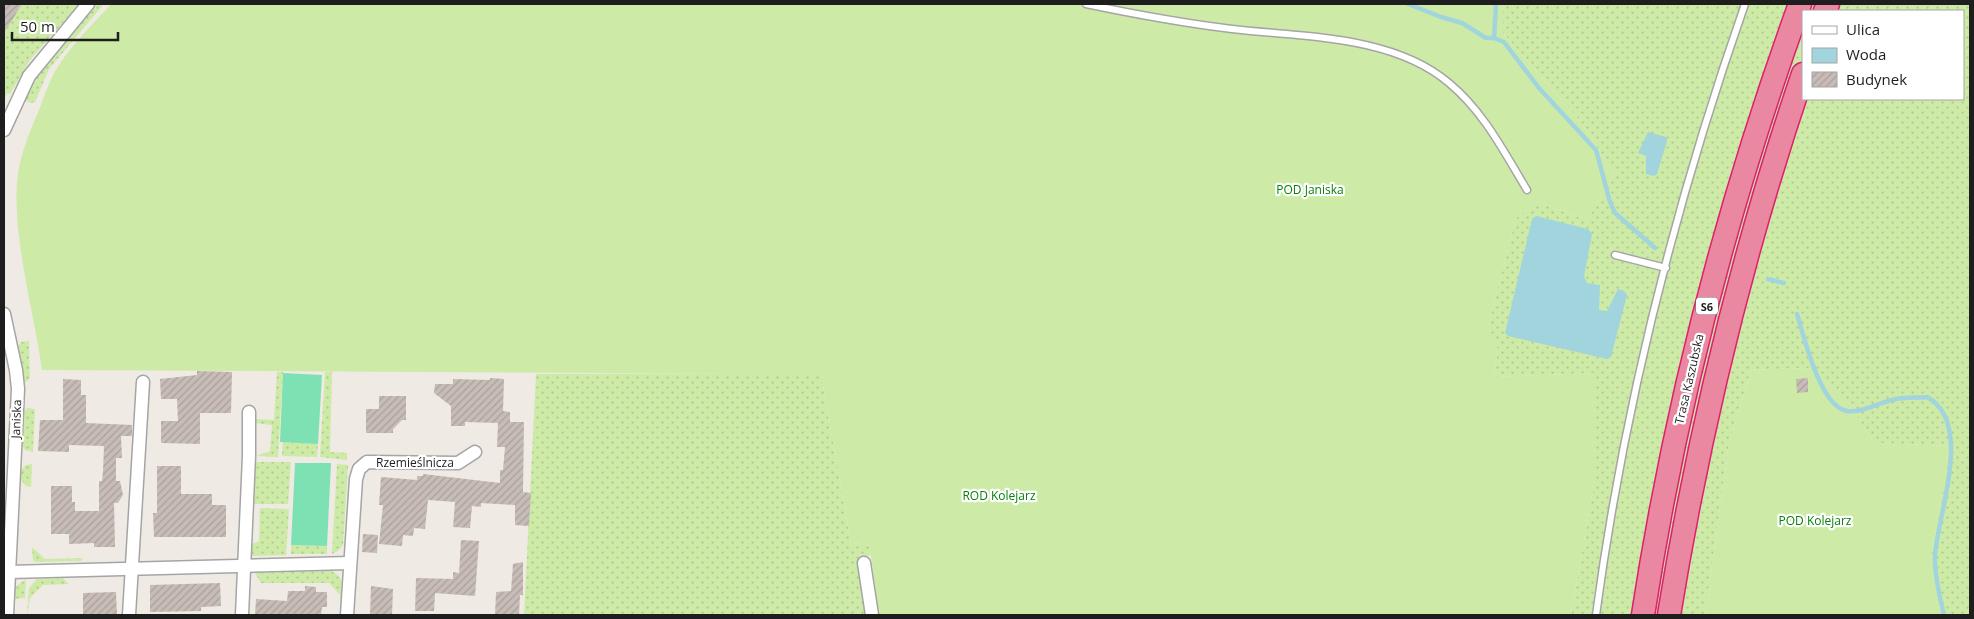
<svg xmlns="http://www.w3.org/2000/svg" width="1974" height="619" font-family="'Open Sans',sans-serif">
  <defs>
    <pattern id="grass-dots" width="8" height="8" patternUnits="userSpaceOnUse" patternTransform="scale(1.25)"><rect width="8" height="8" fill="#cdeba7"/><path d="M2 2h.1M6 6h.1" fill="none" stroke="#b0c98f" stroke-width="1.8" stroke-linecap="round"/></pattern>
    <pattern id="building-hatch" width="6" height="6" patternUnits="userSpaceOnUse" patternTransform="scale(1.25)"><rect width="6" height="6" fill="#c7bcb6"/><path d="M-1 1l2-2M0 6l6-6M5 7l2-2" fill="none" stroke="#aaa19c"/></pattern>
  </defs>
  <rect width="100%" height="100%" fill="#efeae3"/>
  <g fill="url(#grass-dots)" fill-rule="evenodd">
    <path d="M 4,4 L 79,4 L 30,60 L 10,94 L 7,93 L 4,101 Z"/>
    <path d="M 96,4 L 104,4 L 49,69 L 35,102 L 31,103 L 23,100 L 47,61 Z"/>
    <path d="M 1503,4 L 1970,4 L 1970,615 L 1941,615 L 1932,553 L 1950,446 L 1874,443 L 1845,397 L 1809,368 L 1751,370 L 1729,444 L 1705,615 L 1571,615 L 1594,485 L 1594,373 L 1493,377 L 1498,350 L 1488,326 L 1516,218 L 1537,202 L 1587,220 L 1615,175 L 1581,122 L 1503,33 ZM 1803,11 L 1963,11 L 1963,99 L 1803,99 Z"/>
    <path d="M 29,341 L 30,378 L 24,384 L 18,346 L 21,342 Z"/>
    <path d="M 277,372 L 283,372 L 278,457 L 256,456 L 270,451 L 272,425 L 255,423 L 253,419 L 274,420 Z"/>
    <path d="M 325,372 L 332,372 L 330,452 L 347,453 L 347,460 L 320,457 Z"/>
    <path d="M 807,373 L 821,374 L 851,544 L 869,543 L 871,555 L 858,558 L 866,615 L 524,615 L 536,374 Z"/>
    <path d="M 28,408 L 35,409 L 33,452 L 25,450 L 22,446 L 24,411 Z"/>
    <path d="M 283,442 L 318,444 L 317,457 L 282,456 Z"/>
    <path d="M 253,462 L 291,462 L 288,504 L 252,504 Z"/>
    <path d="M 32,464 L 31,487 L 26,486 L 21,480 L 21,470 L 26,465 Z"/>
    <path d="M 337,464 L 348,465 L 343,545 L 338,551 L 332,554 Z"/>
    <path d="M 260,508 L 289,509 L 286,555 L 251,556 L 250,545 L 259,541 Z"/>
    <path d="M 291,545 L 327,546 L 327,554 L 291,554 Z"/>
    <path d="M 32,547 L 45,559 L 83,558 L 81,561 L 35,562 L 33,560 Z"/>
    <path d="M 331,571 C 349,578 342,599 341,615 L 340,595 L 329,583 L 261,583 L 255,573 Z"/>
    <path d="M 63,578 L 69,584 L 43,585 L 30,598 L 27,615 L 29,588 L 37,579 Z"/>
    <path d="M 26,579 L 25,598 L 14,599 L 15,587 Z"/>
  </g>
  <g fill="#cdeba7">
    <path d="M 111,4 L 1503,4 L 1503,33 L 1581,122 L 1615,175 L 1587,220 L 1537,202 L 1516,218 L 1488,326 L 1498,350 L 1493,377 L 1594,373 L 1594,485 L 1571,615 L 879,615 L 869,543 L 851,544 L 821,374 L 42,370 C 34,311 13,242 17,182 C 19,157 29,133 39,110 C 45,95 50,78 59,65 C 73,43 94,23 111,4 Z"/>
    <path d="M 1809,368 L 1845,397 L 1874,443 L 1951,446 L 1932,553 L 1941,615 L 1705,615 L 1729,444 L 1751,370 Z"/>
  </g>
  <g fill="#7ee1b4">
    <path d="M 283,373 L 322,375 L 318,444 L 280,442 Z"/>
    <path d="M 295,463 L 331,463 L 327,546 L 291,545 Z"/>
  </g>
  <g fill="#a2d4de">
    <path d="M 1648,132 L 1666,137 L 1667,141 L 1657,174 L 1654,176 L 1646,174 L 1646,156 L 1638,153 Z"/>
    <path d="M 1536,216 L 1588,229 L 1592,234 L 1584,276 L 1587,283 L 1600,285 L 1599,310 L 1607,311 L 1618,289 L 1624,291 L 1627,295 L 1611,357 L 1607,359 L 1508,336 L 1505,333 L 1532,219 Z"/>
  </g>
  <g fill="none" stroke-linecap="round" stroke-linejoin="round">
    <g stroke="#a2d4de" stroke-width="4.5">
      <path d="M 1408,4 L 1441,17 L 1462,23 L 1486,38 L 1494,38 L 1504,42 L 1539,88 L 1596,150 L 1610,202 L 1615,213 L 1655,248"/>
      <path d="M 1494,38 L 1496,4"/>
      <path d="M 1768,279 L 1784,283"/>
      <path d="M 1797,314 C 1804,336 1820,407 1847,411 C 1862,413 1878,403 1892,400 C 1903,397 1916,398 1927,397 C 1974,422 1938,513 1935,555 C 1934,570 1940,600 1944,615"/>
    </g>
  </g>
  <g fill="url(#building-hatch)">
    <path d="M 4,4 L 22,4 L 4,33 Z"/>
    <path d="M 197,371 L 232,372 L 231,413 L 200,413 L 200,444 L 161,443 L 161,421 L 178,421 L 177,399 L 161,399 L 160,379 L 197,375 Z"/>
    <path d="M 490,378 L 504,379 L 503,411 L 510,412 L 510,422 L 524,422 L 523,492 L 531,493 L 529,526 L 515,525 L 515,505 L 481,503 L 481,507 L 472,506 L 470,528 L 453,527 L 455,502 L 428,500 L 425,529 L 414,528 L 413,536 L 403,535 L 402,546 L 379,544 L 383,505 L 379,505 L 381,477 L 417,480 L 417,476 L 423,476 L 423,474 L 500,483 L 500,470 L 503,470 L 505,447 L 497,447 L 498,423 L 465,422 L 465,426 L 451,426 L 451,406 L 434,393 L 435,384 L 453,384 L 453,379 L 490,380 Z"/>
    <path d="M 1808,378 L 1808,392 L 1797,393 L 1796,379 Z"/>
    <path d="M 63,379 L 81,380 L 81,395 L 86,395 L 86,423 L 132,425 L 132,436 L 121,436 L 122,458 L 116,458 L 116,481 L 120,481 L 123,495 L 118,503 L 114,503 L 115,547 L 94,547 L 94,543 L 69,544 L 69,534 L 51,534 L 51,486 L 72,486 L 72,502 L 75,502 L 75,511 L 99,511 L 99,481 L 102,481 L 103,471 L 104,446 L 69,445 L 69,452 L 38,451 L 40,420 L 63,420 Z"/>
    <path d="M 379,396 L 406,396 L 406,420 L 402,420 L 393,429 L 393,433 L 366,433 L 366,409 L 379,409 Z"/>
    <path d="M 157,466 L 181,466 L 181,494 L 212,494 L 212,505 L 226,505 L 226,537 L 154,537 L 153,513 L 157,513 Z"/>
    <path d="M 363,534 L 378,535 L 377,553 L 362,552 Z"/>
    <path d="M 461,540 L 479,541 L 475,596 L 435,593 L 434,611 L 415,611 L 416,578 L 453,579 L 453,572 L 459,573 Z"/>
    <path d="M 523,562 L 523,595 L 520,595 L 519,615 L 495,615 L 496,592 L 511,591 L 513,564 Z"/>
    <path d="M 220,583 L 221,606 L 201,607 L 201,611 L 150,612 L 150,585 Z"/>
    <path d="M 305,586 L 316,587 L 316,592 L 327,592 L 327,607 L 322,607 L 321,615 L 255,615 L 256,599 L 287,601 L 288,591 L 305,591 Z"/>
    <path d="M 371,586 L 393,589 L 392,615 L 370,615 Z"/>
    <path d="M 116,592 L 117,615 L 83,615 L 83,593 Z"/>
  </g>
  <g fill="none" stroke-linecap="round" stroke-linejoin="round">
    <defs>
      <g id="lane">
        <path d="M 1086,4 C 1134,14 1183,23 1232,29 C 1302,37 1393,35 1449,83 C 1484,112 1504,152 1527,190"/>
        <path d="M 1615,255 L 1666,268"/>
        <path d="M 1596,615 C 1624,407 1676,201 1745,4"/>
      </g>
      <g id="street">
        <path d="M 4,130 L 29,76 L 88,4"/>
        <path d="M 4,314 L 16,370 L 18,389 L 7,615"/>
        <path d="M 864,563 L 872,615"/>
        <path d="M 9,572 L 350,563"/>
        <path d="M 129,615 L 143,382"/>
        <path d="M 242,615 L 249,456 L 249,412"/>
        <path d="M 347,615 L 356,479 L 359,469 L 367,462 L 458,463 L 475,452"/>
      </g>
      <g id="highway">
        <path d="M 1825,11 L 1828,4"/>
        <path d="M 1643,615 C 1675,407 1728,202 1800,4"/>
        <path d="M 1669,615 C 1699,431 1743,250 1803,74"/>
      </g>
    </defs>
    <use href="#lane" stroke="#a5a5a5" stroke-width="9"/>
    <use href="#street" stroke="#a5a5a5" stroke-width="15"/>
    <use href="#highway" stroke="#de1f6d" stroke-width="25"/>
    <use href="#lane" stroke="#fff" stroke-width="6"/>
    <use href="#street" stroke="#fff" stroke-width="12"/>
    <use href="#highway" stroke="#e988a0" stroke-width="22"/>
  </g>
  <g text-anchor="middle" dominant-baseline="central" stroke-width="4.5" stroke-linejoin="round" paint-order="stroke">
    <rect fill="#fff" stroke="#626262" stroke-width="1" x="1696" y="297.5" width="22" height="17" rx="4"/>
    <g font-size="11" font-weight="bold" fill="#1e1e1e">
      <text x="1707" y="306">S6</text>
    </g>
    <g font-size="12" fill="#087f0a" stroke="#fff">
      <text x="1310" y="189">POD Janiska</text>
      <text x="999" y="495">ROD Kolejarz</text>
      <text x="1815" y="520">POD Kolejarz</text>
    </g>
    <g font-size="12" fill="#1e1e1e" stroke="#fff">
      <text transform="translate(1689 379) rotate(-77)">Trasa Kaszubska</text>
      <text transform="translate(16 419) rotate(-88)">Janiska</text>
      <text x="415" y="462">Rzemieślnicza</text>
    </g>
  </g>
  <rect width="1974" height="619" fill="none" stroke="#1e1e1e" stroke-width="10"/>
  <rect x="1802" y="10" width="162" height="90" fill="#ffffff" stroke="#a5a5a5"/>
  <rect x="1812" y="26" width="25" height="8" fill="#ffffff" stroke="#a5a5a5"/>
  <text x="1846" y="35" font-size="15" fill="#1e1e1e">Ulica</text>
  <rect x="1812" y="48" width="25" height="15" fill="#a2d4de" stroke="#a5a5a5"/>
  <text x="1846" y="60" font-size="15" fill="#1e1e1e">Woda</text>
  <rect x="1812" y="72" width="25" height="15" fill="url(#building-hatch)" stroke="#a5a5a5"/>
  <text x="1846" y="85" font-size="15" fill="#1e1e1e">Budynek</text>
  <path d="M12 32v8h106v-8" fill="none" stroke="#1e1e1e" stroke-width="2.5"/>
  <text x="20" y="32" font-size="15" fill="#1e1e1e" stroke="#ffffff" stroke-width="4" paint-order="stroke">50 m</text>
</svg>
